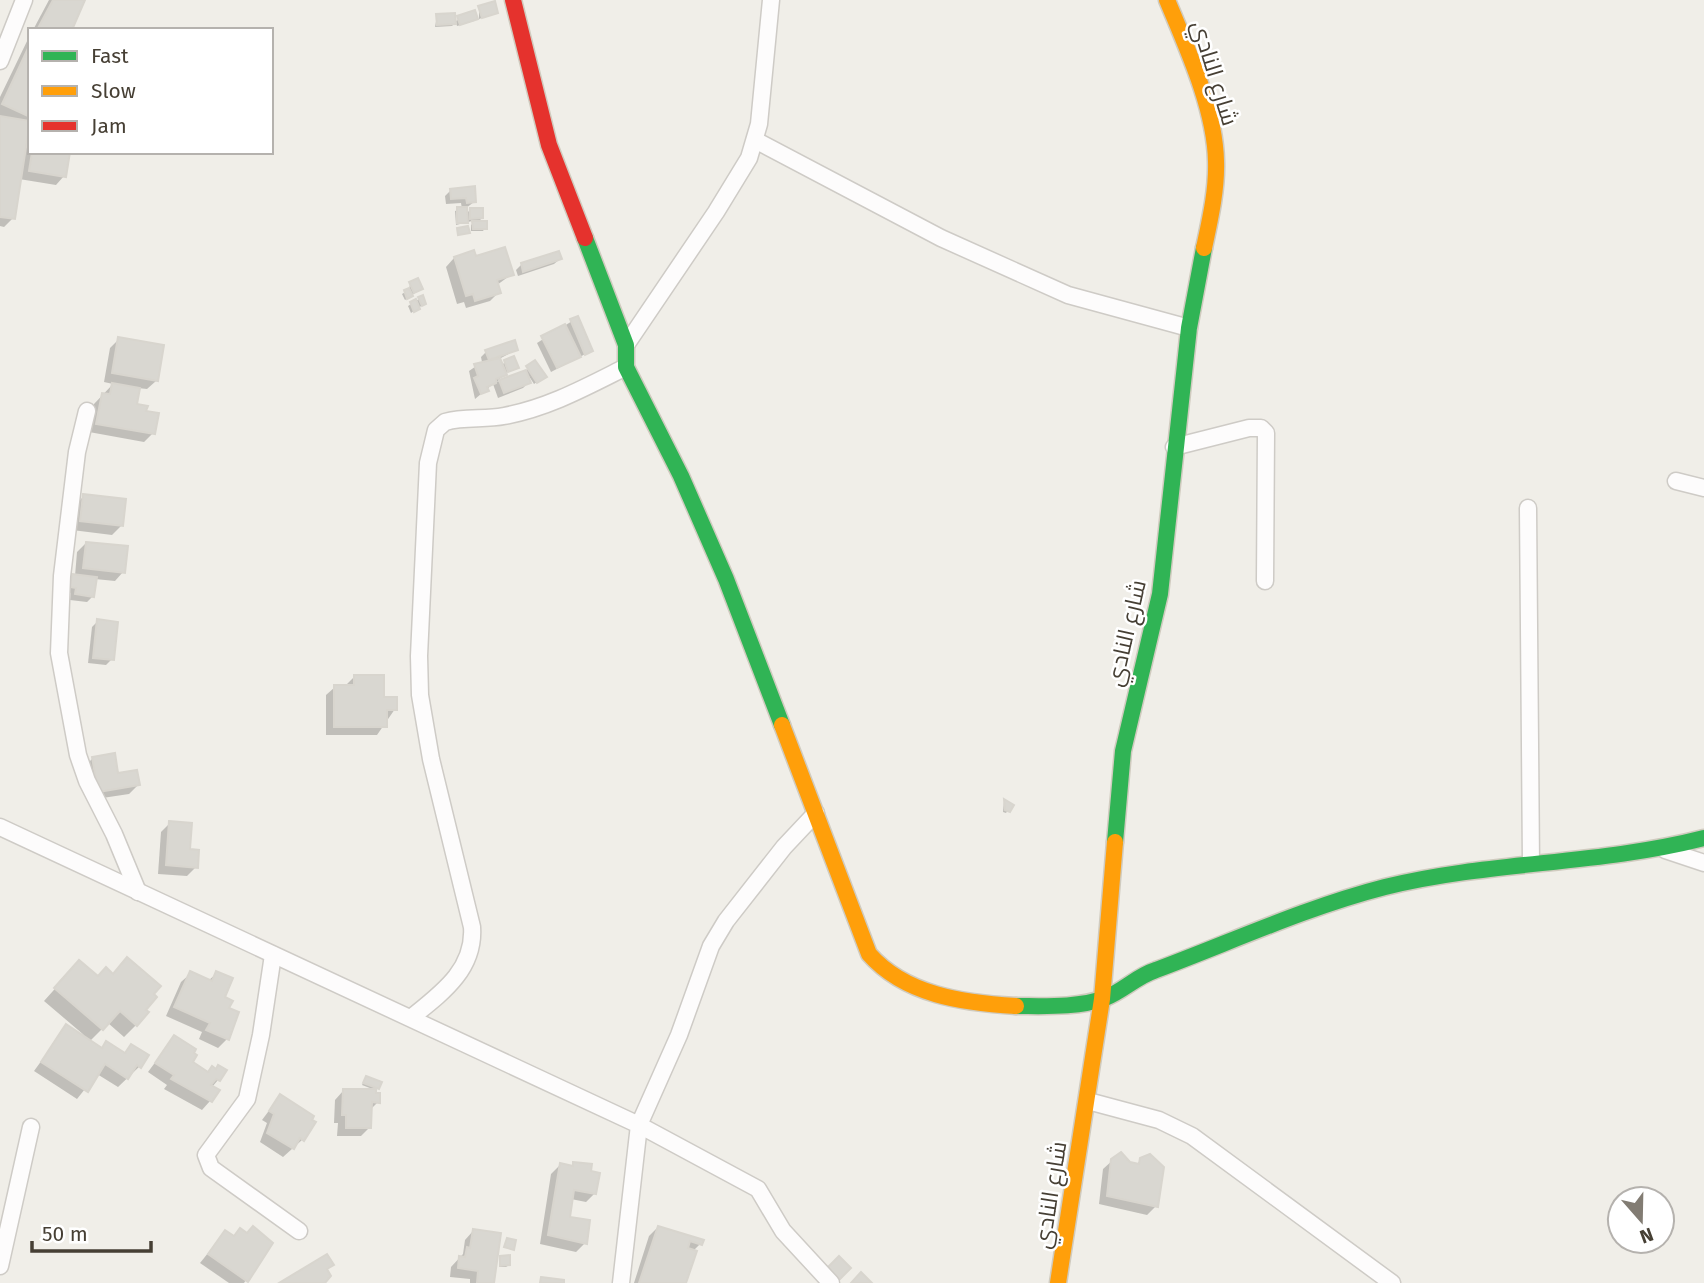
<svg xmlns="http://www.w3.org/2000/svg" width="1704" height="1283" font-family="'Fira Sans',Cairo,sans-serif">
  <rect width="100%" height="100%" fill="#f0eee8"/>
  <g fill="#0003">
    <path d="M 49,0 L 83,0 L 70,30 L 33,30 Z"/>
    <path d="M 479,7 L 497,12 L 479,19 Z"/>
    <path d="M 474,12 L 474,21 L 457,26 L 456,22 L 452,26 L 435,27 L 437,16 L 454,22 Z"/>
    <path d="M 30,35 L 30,117 L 25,122 L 26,140 L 30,136 L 30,152 L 68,152 L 64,176 L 56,185 L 19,179 L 13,218 L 4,227 L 0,226 L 0,97 Z"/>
    <path d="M 451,190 L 474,202 L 466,208 L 466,214 L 470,210 L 482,218 L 477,223 L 485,228 L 483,231 L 471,231 L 471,225 L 476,220 L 456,225 L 455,211 L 462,209 L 461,203 L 446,204 L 445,196 Z"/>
    <path d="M 454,258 L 475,259 L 512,274 L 497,285 L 499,292 L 490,301 L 466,308 L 464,302 L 457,304 L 446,267 Z"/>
    <path d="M 560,259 L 554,264 L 518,276 L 516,270 L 521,265 Z"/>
    <path d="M 410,284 L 418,291 L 405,300 L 402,294 L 409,290 Z"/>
    <path d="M 419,299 L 424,304 L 411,313 L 408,306 Z"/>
    <path d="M 577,318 L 591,351 L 551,372 L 537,343 Z"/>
    <path d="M 119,339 L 156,381 L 147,389 L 138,388 L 135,405 L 144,412 L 153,433 L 144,442 L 89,432 L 94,404 L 113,384 L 104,382 L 110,348 Z"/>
    <path d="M 516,350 L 499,359 L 501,365 L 513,358 L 517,367 L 505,373 L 497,382 L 526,371 L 535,362 L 544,377 L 534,384 L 527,373 L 529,382 L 523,388 L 498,398 L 493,384 L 475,399 L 469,371 L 482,362 L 481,357 L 486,352 Z"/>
    <path d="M 84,496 L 121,526 L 112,535 L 72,530 L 75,505 Z"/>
    <path d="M 86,543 L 123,572 L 115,581 L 95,579 L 93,596 L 87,602 L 70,600 L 71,593 L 65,592 L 67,581 L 75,576 L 77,552 Z"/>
    <path d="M 98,621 L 112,659 L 106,665 L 88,663 L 92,627 Z"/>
    <path d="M 355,676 L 395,709 L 377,735 L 326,735 L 326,695 L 335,687 L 346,685 Z"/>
    <path d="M 93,758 L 117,775 L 138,785 L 129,794 L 89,800 L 84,767 Z"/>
    <path d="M 1004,801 L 1011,806 L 1006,813 L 1003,812 Z"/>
    <path d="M 170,823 L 196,867 L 187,876 L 158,874 L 161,832 Z"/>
    <path d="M 79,962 L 136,1025 L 124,1037 L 108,1023 L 89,1042 L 101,1049 L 123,1054 L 131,1046 L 140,1066 L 118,1087 L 97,1074 L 77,1099 L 34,1071 L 66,1027 L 84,1035 L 44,1001 Z"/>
    <path d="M 217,973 L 227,1008 L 227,1039 L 218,1048 L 199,1039 L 202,1032 L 166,1016 L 181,982 L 190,974 L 208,981 Z"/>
    <path d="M 174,1037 L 190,1063 L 218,1080 L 212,1087 L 210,1101 L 202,1110 L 164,1089 L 167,1085 L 148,1072 Z"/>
    <path d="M 366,1078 L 377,1088 L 375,1090 L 362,1085 Z"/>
    <path d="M 343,1091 L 378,1102 L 370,1110 L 369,1128 L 361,1136 L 337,1136 L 338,1123 L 334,1123 L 335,1100 Z"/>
    <path d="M 280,1096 L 302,1140 L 283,1157 L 260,1142 L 267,1123 L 262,1120 Z"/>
    <path d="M 1113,1160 L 1136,1165 L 1141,1160 L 1156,1206 L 1147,1215 L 1099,1204 L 1103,1169 Z"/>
    <path d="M 560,1165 L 590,1166 L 595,1193 L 586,1202 L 571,1199 L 568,1218 L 585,1243 L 576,1252 L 540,1244 L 551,1174 Z"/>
    <path d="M 658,1227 L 700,1244 L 693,1251 L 684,1283 L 634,1283 L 649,1236 Z"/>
    <path d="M 473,1231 L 492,1283 L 470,1283 L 470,1279 L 450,1277 L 451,1267 L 463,1254 L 465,1240 Z"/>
    <path d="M 225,1232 L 246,1280 L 244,1283 L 229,1283 L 200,1263 Z"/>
    <path d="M 500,1257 L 509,1265 L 506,1267 L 499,1267 Z"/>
  </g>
  <g fill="#d9d7d1" stroke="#d8d5ce" stroke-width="2">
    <path d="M 53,0 L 85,0 L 72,30 L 37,30 Z"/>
    <path d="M 495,1 L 498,13 L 482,18 L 478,6 Z"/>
    <path d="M 475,10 L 478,19 L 460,25 L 457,16 Z"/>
    <path d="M 455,13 L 456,24 L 437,25 L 436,14 Z"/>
    <path d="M 30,44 L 30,117 L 2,104 Z"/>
    <path d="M 0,116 L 30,121 L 15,219 L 0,217 Z"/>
    <path d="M 32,152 L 70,152 L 66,177 L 29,171 Z"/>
    <path d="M 475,186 L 476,202 L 467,203 L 466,198 L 451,199 L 450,189 Z"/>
    <path d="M 457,207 L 467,207 L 468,223 L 457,223 Z"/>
    <path d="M 470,208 L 483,208 L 483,218 L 470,219 Z"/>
    <path d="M 472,221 L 487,221 L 487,229 L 473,229 Z"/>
    <path d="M 468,226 L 470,233 L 458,235 L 457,228 Z"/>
    <path d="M 505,247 L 514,275 L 497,280 L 501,293 L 475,301 L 473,294 L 466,296 L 454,257 L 474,250 L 476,256 Z"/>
    <path d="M 559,251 L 562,259 L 523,272 L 521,263 Z"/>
    <path d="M 418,278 L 423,289 L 414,293 L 409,282 Z"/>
    <path d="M 409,288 L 413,296 L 407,299 L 404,290 Z"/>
    <path d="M 423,295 L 426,304 L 422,306 L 418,297 Z"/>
    <path d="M 416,299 L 420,309 L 414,312 L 410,302 Z"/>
    <path d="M 578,316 L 593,351 L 585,355 L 570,319 Z"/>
    <path d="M 565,324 L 581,357 L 557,368 L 541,336 Z"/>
    <path d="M 118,337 L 164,345 L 158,381 L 112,373 Z"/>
    <path d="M 515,340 L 518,350 L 489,360 L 485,350 Z"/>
    <path d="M 514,356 L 519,368 L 508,372 L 504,360 Z"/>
    <path d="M 500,358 L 507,375 L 496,379 L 496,383 L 487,387 L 489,391 L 481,394 L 474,378 L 478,376 L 474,364 Z"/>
    <path d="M 535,360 L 547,377 L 537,383 L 526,366 Z"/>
    <path d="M 526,370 L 531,383 L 504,393 L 499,380 Z"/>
    <path d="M 112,383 L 140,388 L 137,404 L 148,406 L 146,411 L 159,413 L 155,434 L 96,424 L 102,393 L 110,394 Z"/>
    <path d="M 83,494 L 126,499 L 123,526 L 80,521 Z"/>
    <path d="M 86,542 L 128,546 L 125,573 L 83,568 Z"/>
    <path d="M 72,574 L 97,577 L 94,597 L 75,594 L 76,588 L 70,587 Z"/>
    <path d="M 97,619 L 118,622 L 114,660 L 93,658 Z"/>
    <path d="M 354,675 L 384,675 L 384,697 L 397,697 L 397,710 L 387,710 L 387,727 L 334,727 L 334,685 L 354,685 Z"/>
    <path d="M 115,753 L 118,773 L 137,770 L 140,785 L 98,792 L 92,757 Z"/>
    <path d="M 1004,799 L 1014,805 L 1010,812 L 1005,810 Z"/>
    <path d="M 169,821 L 192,823 L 190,849 L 199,850 L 198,868 L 166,865 Z"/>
    <path d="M 127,957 L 161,986 L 154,994 L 157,997 L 146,1010 L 149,1012 L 137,1026 L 120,1011 L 103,1030 L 54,988 L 79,960 L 98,976 L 106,967 L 113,974 Z"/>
    <path d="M 190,971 L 212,981 L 216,971 L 233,978 L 225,997 L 233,1001 L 229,1008 L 239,1012 L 229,1040 L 206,1030 L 210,1023 L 174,1007 Z"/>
    <path d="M 66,1024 L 102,1048 L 106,1041 L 125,1053 L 131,1044 L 149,1055 L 141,1068 L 137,1065 L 128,1079 L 105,1064 L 88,1092 L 41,1062 Z"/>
    <path d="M 174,1035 L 196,1049 L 194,1053 L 197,1055 L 193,1062 L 208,1072 L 212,1066 L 216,1069 L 218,1065 L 227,1070 L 220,1081 L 216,1079 L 211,1085 L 220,1090 L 212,1102 L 171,1079 L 174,1075 L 155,1063 Z"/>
    <path d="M 366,1076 L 382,1082 L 379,1089 L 363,1083 Z"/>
    <path d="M 343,1089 L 376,1089 L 376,1093 L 380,1093 L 380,1103 L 372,1102 L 371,1128 L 346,1128 L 346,1115 L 342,1115 Z"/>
    <path d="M 280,1094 L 314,1116 L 312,1120 L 316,1122 L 304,1141 L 300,1138 L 294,1149 L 267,1133 L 274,1114 L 269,1111 Z"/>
    <path d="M 1121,1152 L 1130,1162 L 1139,1164 L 1140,1158 L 1150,1154 L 1164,1167 L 1158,1207 L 1107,1196 L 1111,1159 Z"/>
    <path d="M 573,1162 L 592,1164 L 591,1171 L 600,1173 L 596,1194 L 574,1190 L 570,1217 L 590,1220 L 587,1244 L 548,1235 L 560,1163 L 573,1166 Z"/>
    <path d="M 253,1226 L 273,1243 L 248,1282 L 208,1254 L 225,1230 L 234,1236 L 240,1228 L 247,1233 Z"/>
    <path d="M 658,1226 L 704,1240 L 702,1245 L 690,1241 L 688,1248 L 697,1251 L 686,1283 L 639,1283 Z"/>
    <path d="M 473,1229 L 501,1233 L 494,1283 L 477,1283 L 478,1271 L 458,1268 L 459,1256 L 465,1257 L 467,1247 L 470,1248 Z"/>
    <path d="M 507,1238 L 516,1240 L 514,1250 L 504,1247 Z"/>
    <path d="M 327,1254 L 334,1265 L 327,1269 L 331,1276 L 325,1283 L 279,1283 Z"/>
    <path d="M 510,1255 L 510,1265 L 500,1266 L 500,1256 Z"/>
    <path d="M 839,1256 L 851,1268 L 839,1280 L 827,1268 Z"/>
    <path d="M 861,1272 L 872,1283 L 851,1283 Z"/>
    <path d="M 541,1277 L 564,1280 L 564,1283 L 540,1283 Z"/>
  </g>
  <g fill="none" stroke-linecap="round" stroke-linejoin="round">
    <defs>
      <g id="street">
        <path d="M 0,61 L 24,0"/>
        <path d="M 755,140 L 941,238 L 1068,295 L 1189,328"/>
        <path d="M 626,345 L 716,212 L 749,158 L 759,124 L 771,0"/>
        <path d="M 87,411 L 77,452 L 62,576 L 59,653 L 78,755 L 87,781 L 114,834 L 138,892"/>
        <path d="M 1174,447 L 1249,428 L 1261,428 L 1266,433 L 1265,581"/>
        <path d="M 1676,481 L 1704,488"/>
        <path d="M 1528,508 L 1531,864"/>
        <path d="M 816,813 L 784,847 L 726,921 L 711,946 L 679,1035 L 639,1125 L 758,1189 L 783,1231 L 831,1283"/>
        <path d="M 0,827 L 639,1125 L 621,1283"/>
        <path d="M 1665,850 L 1704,863"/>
        <path d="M 273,955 L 261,1035 L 247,1099 L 206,1155 L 211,1168 L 299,1231"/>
        <path d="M 412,1017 C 442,993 475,969 472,927 L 431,759 L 420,695 L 419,656 L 428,463 L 436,430 L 445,422 C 464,416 485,420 504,416 C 548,408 586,387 626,367"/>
        <path d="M 1088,1101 L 1159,1120 L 1192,1136 L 1392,1283"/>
        <path d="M 0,1266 L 31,1127"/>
      </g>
      <g id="fast">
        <path d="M 585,238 L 626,345 L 626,367 L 681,476 L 726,579 L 782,725"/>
        <path d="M 1115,842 L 1123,751 L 1160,594 L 1189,328 L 1204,248"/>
        <path d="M 1016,1006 C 1044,1006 1078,1008 1105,998 C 1123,991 1137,976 1156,970 C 1231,942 1307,907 1385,887 C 1490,861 1599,865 1704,838"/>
      </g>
      <g id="slow">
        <path d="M 1167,0 C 1187,48 1215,109 1216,161 C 1217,190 1210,220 1204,248"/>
        <path d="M 782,725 L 869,954 C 905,995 963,1003 1016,1006"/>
        <path d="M 1058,1283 L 1102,999 L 1115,842"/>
      </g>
      <path id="jam" d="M 513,0 L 549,145 L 585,238"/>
    </defs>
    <use href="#street" stroke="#cecbc6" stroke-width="19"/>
    <use href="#fast" stroke="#d0cbbf" stroke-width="19"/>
    <use href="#slow" stroke="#d0cbbf" stroke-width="19"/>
    <use href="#jam" stroke="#d0cbbf" stroke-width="19"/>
    <use href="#street" stroke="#fdfcfc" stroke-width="16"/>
    <use href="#fast" stroke="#30b455" stroke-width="16"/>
    <use href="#slow" stroke="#ff9f0a" stroke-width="16"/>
    <use href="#jam" stroke="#e5322d" stroke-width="16"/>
  </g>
  <g text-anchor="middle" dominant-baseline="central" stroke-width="5" stroke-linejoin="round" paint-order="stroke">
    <g font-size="23" fill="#463f34" stroke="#fff">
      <text transform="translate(1215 73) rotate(73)">شارع النادي</text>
      <text transform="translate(1126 633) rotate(-77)">شارع النادي</text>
      <text transform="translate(1050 1195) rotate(-81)">شارع النادي</text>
    </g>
  </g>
  <rect x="28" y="28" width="245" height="126" fill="#ffffff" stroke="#b5b2ae" stroke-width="2"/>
  <rect x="42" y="51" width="35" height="10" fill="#30b455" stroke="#b5b2ae" stroke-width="2"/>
  <text x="91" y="63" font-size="21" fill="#463f34">Fast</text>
  <rect x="42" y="86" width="35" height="10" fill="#ff9f0a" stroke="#b5b2ae" stroke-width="2"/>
  <text x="91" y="98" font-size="21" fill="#463f34">Slow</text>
  <rect x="42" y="121" width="35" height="10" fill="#e5322d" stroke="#b5b2ae" stroke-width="2"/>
  <text x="91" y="133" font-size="21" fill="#463f34">Jam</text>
  <g transform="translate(1641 1220) rotate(160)"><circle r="33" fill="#ffffff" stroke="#b5b2ae" stroke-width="2"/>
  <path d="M0-5L12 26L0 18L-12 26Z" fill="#827c73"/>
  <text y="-10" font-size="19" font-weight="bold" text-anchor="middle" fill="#463f34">N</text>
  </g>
  <path d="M32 1241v10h119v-10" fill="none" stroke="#463f34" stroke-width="3.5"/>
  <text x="42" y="1241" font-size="21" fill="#463f34" stroke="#ffffff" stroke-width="5" paint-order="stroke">50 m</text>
</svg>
